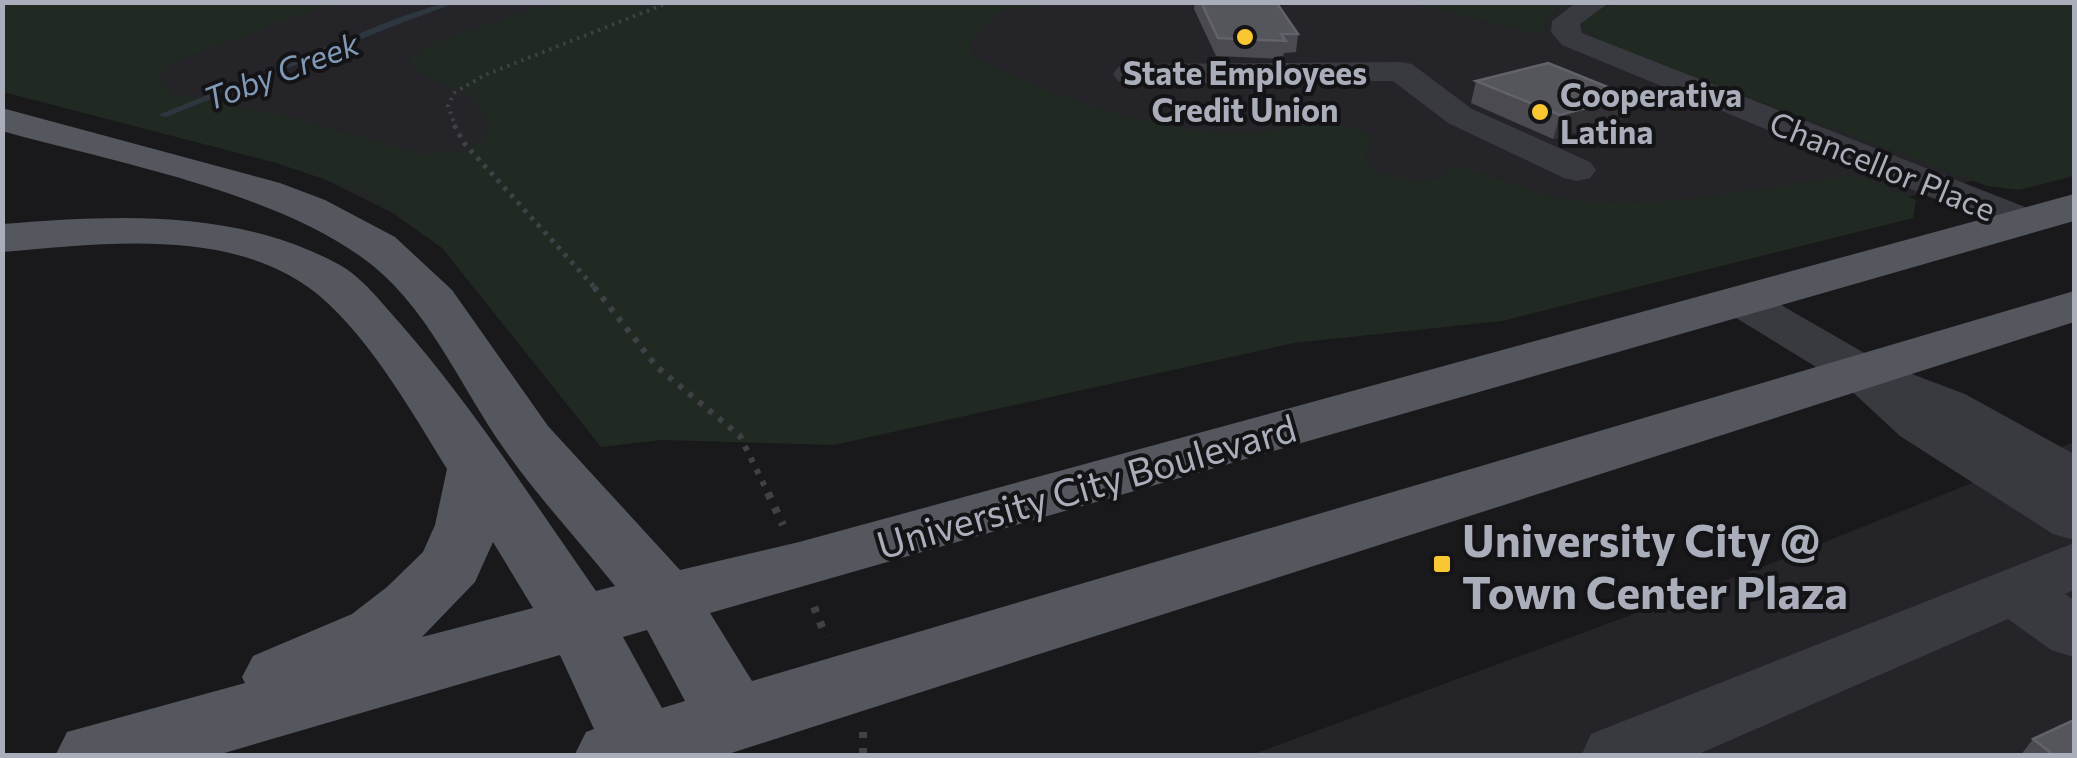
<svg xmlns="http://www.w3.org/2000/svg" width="2077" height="758" font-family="Commissioner,sans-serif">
  <rect width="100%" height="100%" fill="#19181b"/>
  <g fill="#252428">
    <path d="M 2,3 L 2074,3 L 2015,170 L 1812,221 L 823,427 L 3,19 Z"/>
    <path d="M 2074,442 L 2074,755 L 1248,756 L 1775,562 Z"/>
  </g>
  <g fill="#202922">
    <path d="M 1623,2 L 2074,3 L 2074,176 L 2019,190 L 1987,186 L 1608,45 L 1580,25 L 1588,14 Z"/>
    <path d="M 2,3 L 333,3 L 174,62 L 157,78 L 174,93 L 282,115 L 423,154 L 457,152 L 482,142 L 490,124 L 471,95 L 422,73 L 408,59 L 430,44 L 553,3 L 1055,3 L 1000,11 L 971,41 L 973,58 C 1053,96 1159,135 1248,133 C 1285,132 1347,108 1374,142 L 1364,157 L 1372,171 L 1417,181 L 1447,177 L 1446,167 C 1486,166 1524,194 1564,199 C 1658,211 1755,189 1847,175 L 1866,178 L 1916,200 L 1913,218 L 1502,321 L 1294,343 L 834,445 L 662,440 L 601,447 L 442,248 L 365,193 L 276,163 L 3,92 Z"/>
    <path d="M 1412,3 L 1564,3 L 1551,14 L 1541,35 Z"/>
  </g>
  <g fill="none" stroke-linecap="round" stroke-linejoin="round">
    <path fill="#2e3640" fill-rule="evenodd" d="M 446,2 L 458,2 L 401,23 L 166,117 L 158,115 L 395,19 Z"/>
    <path stroke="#3f4147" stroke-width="4" stroke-dasharray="2.5 5" stroke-linecap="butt" d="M 456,128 L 448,106 L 454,93 L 485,75 L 670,2"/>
    <path stroke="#3f4147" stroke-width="5" stroke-dasharray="4 6" stroke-linecap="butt" d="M 454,125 L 464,143 L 596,289"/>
    <path stroke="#3f4147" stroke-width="6" stroke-dasharray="5 8" stroke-linecap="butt" d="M 594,287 L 657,367 L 740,436 L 769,495"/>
    <g stroke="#3f4147" stroke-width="8" stroke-dasharray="6 10" stroke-linecap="butt">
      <path d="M 768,493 L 783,525"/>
      <path d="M 814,607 L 826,637"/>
      <path d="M 863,732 L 863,756"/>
    </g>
    <g fill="#393a40" fill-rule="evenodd">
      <path d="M 1577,2 L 1610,2 L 1580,24 L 1582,33 L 2038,212 L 2044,221 L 2038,230 L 2024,233 L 2010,230 L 1562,45 L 1551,32 L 1552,21 Z"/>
      <path d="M 1401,62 L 1412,64 L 1472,109 L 1590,162 L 1596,170 L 1590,178 L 1577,181 L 1564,178 L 1448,123 L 1393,81 L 1129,84 L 1118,81 L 1113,74 L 1118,67 L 1129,64 Z"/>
      <path d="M 1739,286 L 1755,290 L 1880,362 L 1965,394 L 2074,454 L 2074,540 L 2053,534 L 1900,436 L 1844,384 L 1723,310 L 1716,300 L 1723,290 Z"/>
      <path d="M 2074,543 L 2074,590 L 2065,594 L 2074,600 L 2074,657 L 2051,650 L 2008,619 L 1694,756 L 1581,756 L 1591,734 Z"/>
    </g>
    <path fill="#55575f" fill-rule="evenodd" d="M 2,108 L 280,183 L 325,200 L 395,237 L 452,290 L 548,426 L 680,570 L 799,542 L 2074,194 L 2074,221 L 710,613 L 752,681 L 2074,291 L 2074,322 L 722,756 L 574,756 L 586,732 L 594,729 L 560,655 L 214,756 L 55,756 L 67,732 L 245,683 L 242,677 L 253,656 L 352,614 L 387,587 L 423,552 L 435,525 L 447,469 C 412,412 363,326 308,287 C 223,227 100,244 2,252 L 2,224 C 115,215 234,208 338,264 C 362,277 380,301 398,321 C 472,405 532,500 596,591 L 615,586 C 579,541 538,497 505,450 C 460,387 426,301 360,256 C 267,190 113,162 2,131 ZM 493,542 L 533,608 L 422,637 L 475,582 ZM 647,630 L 685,701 L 662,708 L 623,637 Z"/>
  </g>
  <g fill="#4a4a50">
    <path d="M 1195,2 L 1276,2 L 1298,34 L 1296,52 L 1284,53 L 1283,59 L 1216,56 L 1194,9 Z"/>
    <path d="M 1476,81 L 1622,119 L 1553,139 L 1471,103 Z"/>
    <path d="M 2033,739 L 2074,756 L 2020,756 Z"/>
  </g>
  <path fill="#323236" d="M 1630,96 L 1622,119 L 1553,139 L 1560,115 Z"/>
  <g fill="#55555c" stroke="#62636a" stroke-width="2.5">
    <path d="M 1201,2 L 1276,2 L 1298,34 L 1281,34 L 1286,41 L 1218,38 Z"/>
    <path d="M 1548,63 L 1630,96 L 1560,115 L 1476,81 Z"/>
    <path d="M 2074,720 L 2074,756 L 2055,756 L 2033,739 Z"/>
  </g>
  <g fill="#f9c732" stroke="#141316" stroke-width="4">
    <circle cx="1245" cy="37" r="10"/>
    <circle cx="1540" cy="112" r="10"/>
    <rect x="1432" y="554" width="20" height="20" rx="5"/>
  </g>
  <g text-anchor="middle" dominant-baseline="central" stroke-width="8" stroke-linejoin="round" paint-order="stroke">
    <g font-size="32" font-style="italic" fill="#8099b7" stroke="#141316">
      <text transform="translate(281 70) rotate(-21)">Toby Creek</text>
    </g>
    <g font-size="32" font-weight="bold" fill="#aaaebb" stroke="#141316">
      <text x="1245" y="72">State Employees<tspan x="1245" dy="37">Credit Union</tspan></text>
      <text x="1560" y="94" text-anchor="start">Cooperativa<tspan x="1560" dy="37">Latina</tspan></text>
    </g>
    <g font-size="32" fill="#aaaebb" stroke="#141316">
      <text transform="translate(1883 165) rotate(22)">Chancellor Place</text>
    </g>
    <g font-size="38" fill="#aaaebb" stroke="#141316">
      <text transform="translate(1086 485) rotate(-16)">University City Boulevard</text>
    </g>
    <g font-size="45" font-weight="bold" fill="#aaaebb" stroke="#141316" text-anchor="start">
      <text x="1462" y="538">University City @<tspan x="1462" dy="52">Town Center Plaza</tspan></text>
    </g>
  </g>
  <rect width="2077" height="758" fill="none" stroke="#aaaebb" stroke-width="10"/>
</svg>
